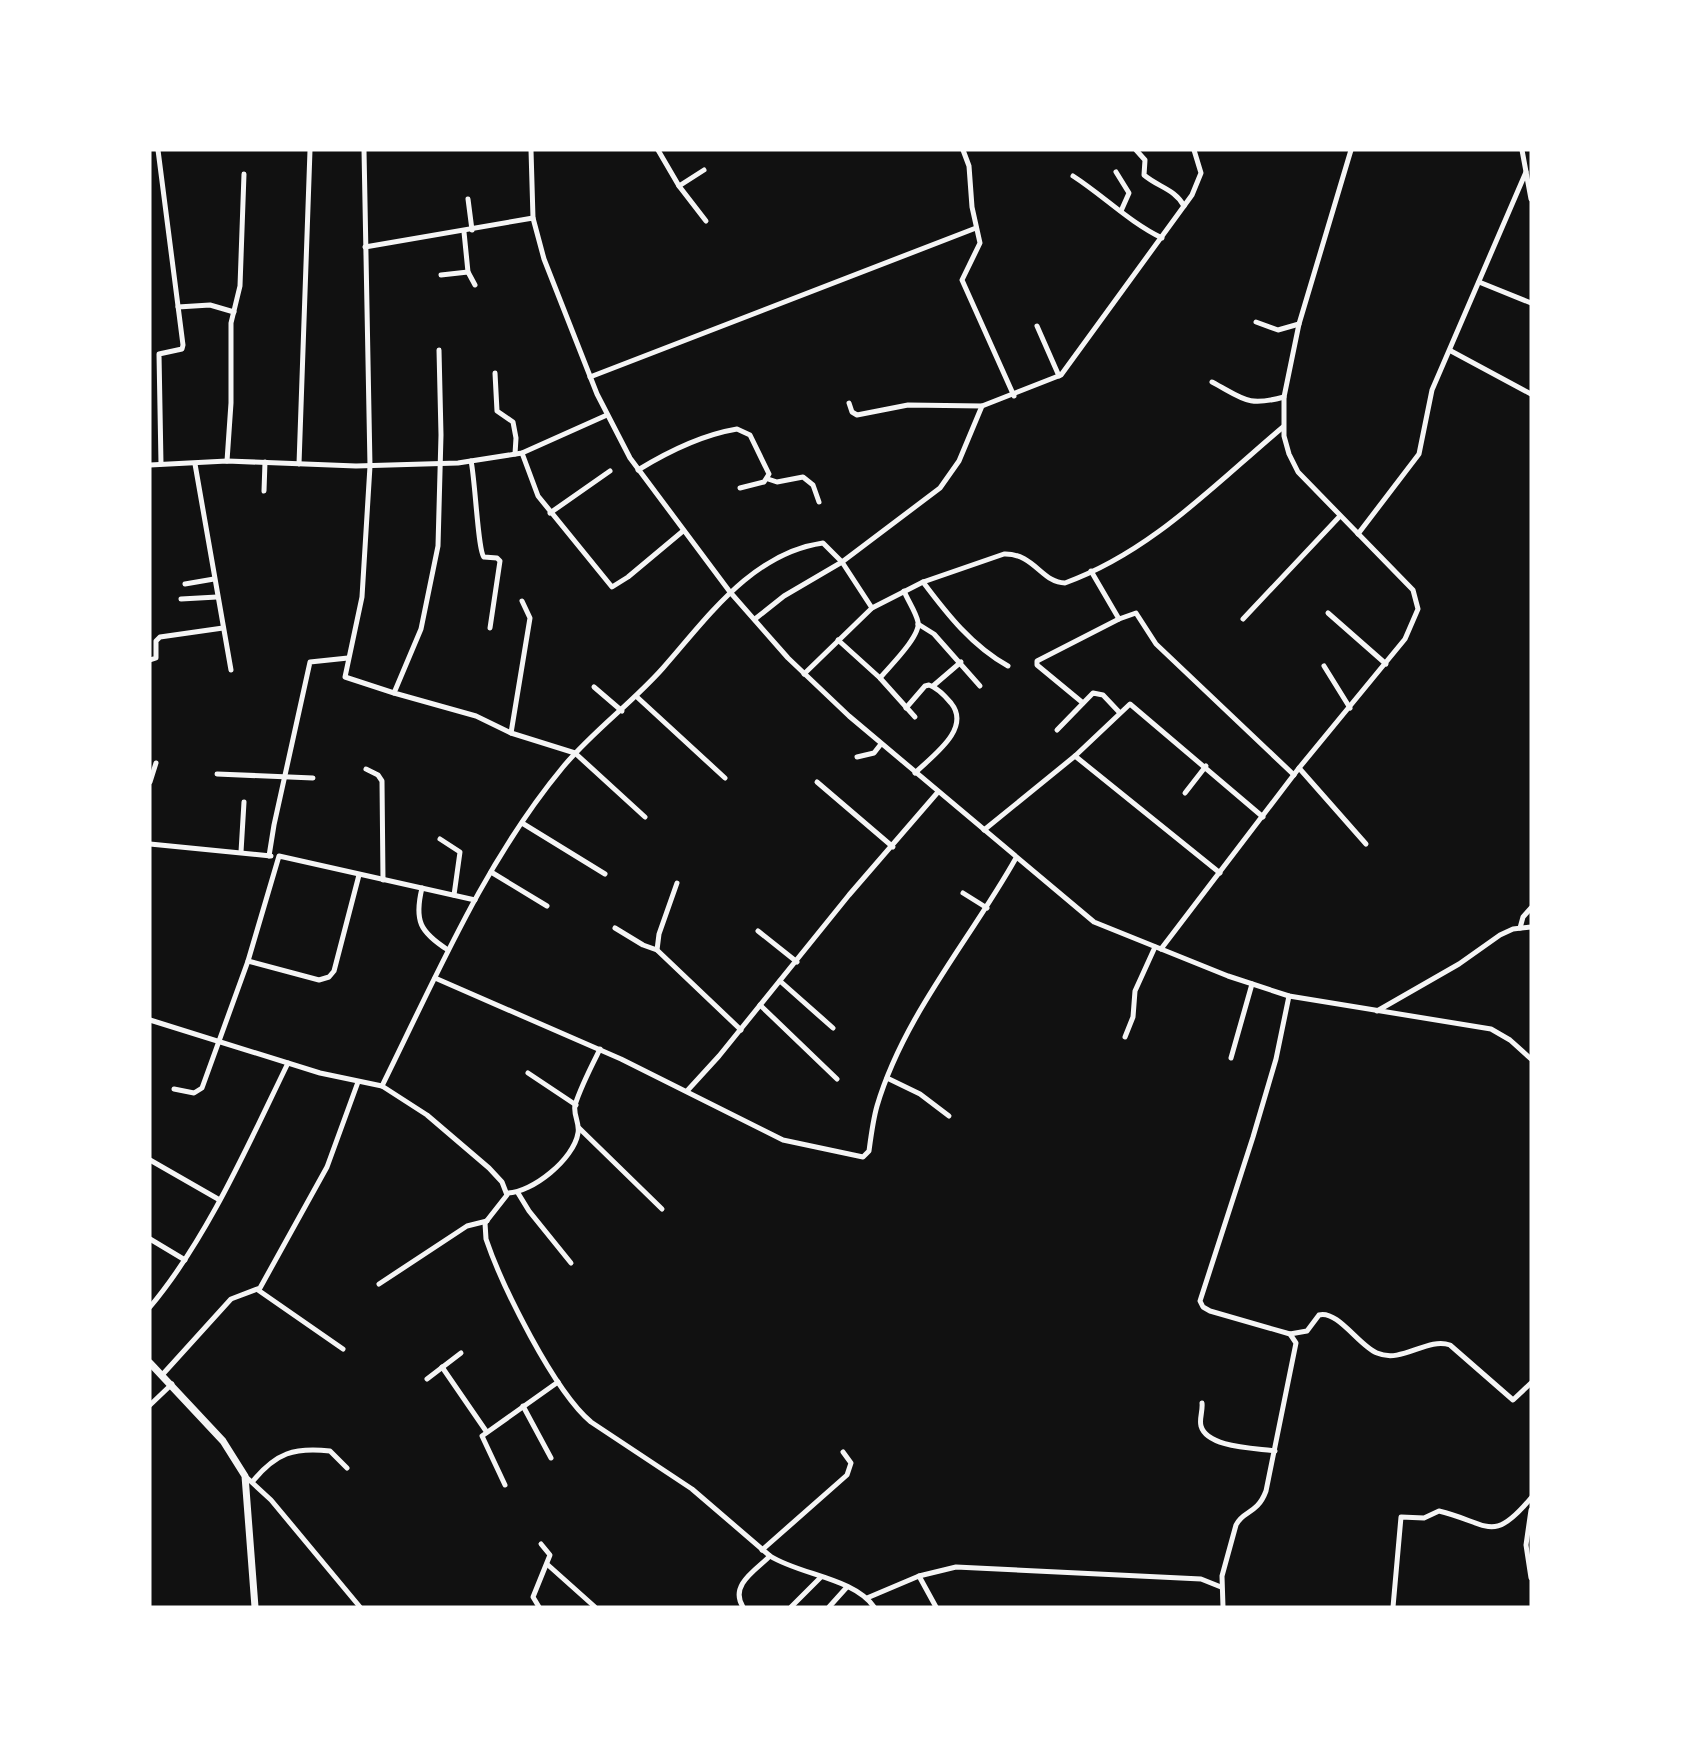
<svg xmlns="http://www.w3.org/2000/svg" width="1681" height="1757" font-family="'PT Serif',serif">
  <rect width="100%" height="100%" fill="#111"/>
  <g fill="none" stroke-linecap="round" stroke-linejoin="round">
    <g stroke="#f5f5f5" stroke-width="5">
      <path d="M 158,150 L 183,345 L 182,349 L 159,354 L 161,464"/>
      <path d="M 364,150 L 370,466 L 362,597 L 345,677 L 394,693"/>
      <path d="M 531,150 L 533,218 L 544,259 L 597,394 L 630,458 L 730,592 L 788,658 L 849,716 L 1094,922 L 1228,976 L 1289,996 L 1491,1029 L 1510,1040 L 1531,1059"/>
      <path d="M 658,150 L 679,186 L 706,221"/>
      <path d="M 963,150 L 969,166 L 972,207 L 980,243 L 962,280 L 1014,396"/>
      <path d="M 1136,150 L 1145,160 L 1144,175 C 1158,187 1175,189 1184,206"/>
      <path d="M 1522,150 L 1531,199"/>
      <path d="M 1116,172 L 1129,193 L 1121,211"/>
      <path d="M 1073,176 C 1104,196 1129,222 1162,238"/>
      <path d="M 679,186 L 704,170"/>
      <path d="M 468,199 L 472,230"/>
      <path d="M 464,232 L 468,272 L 475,285"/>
      <path d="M 365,247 L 533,218"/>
      <path d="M 441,275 L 468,272"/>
      <path d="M 1479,282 L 1531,303"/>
      <path d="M 178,307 L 210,305 L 234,312"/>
      <path d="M 1256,322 L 1278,330 L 1299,324"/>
      <path d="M 1037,326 L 1059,376"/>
      <path d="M 439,350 L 441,435 L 438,546 L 421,629 L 394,693 L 476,716 L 511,733 L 575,753 L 645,817"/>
      <path d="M 1451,351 L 1531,394"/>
      <path d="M 495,373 L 497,411 L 513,422 L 516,438 L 515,454"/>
      <path d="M 590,377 L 976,228"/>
      <path d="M 1212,382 C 1244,399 1247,407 1284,397"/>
      <path d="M 849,403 L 852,412 L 857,415 L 908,405 L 982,406 L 1061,375 L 1192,195 L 1201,173 L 1194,150"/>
      <path d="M 522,453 L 538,496 L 612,587 L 628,577 L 683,531"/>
      <path d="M 227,461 L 231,403 L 231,323 L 240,286 L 244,174"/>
      <path d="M 471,461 C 475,477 478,552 484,557 L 497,558 L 500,561 L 490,628"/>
      <path d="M 195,464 L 231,670"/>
      <path d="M 299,464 L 310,150"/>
      <path d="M 150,465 L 227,461 L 356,466 L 458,463 L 522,453 L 607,415"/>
      <path d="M 638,470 C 669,451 701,435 737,429 L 750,435 L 769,474 L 764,482 L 740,488"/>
      <path d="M 768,479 L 777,482 L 803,477 L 813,485 L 819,502"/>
      <path d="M 264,491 L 265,462"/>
      <path d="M 550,513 L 610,471"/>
      <path d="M 1358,534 L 1419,454 L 1432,390 L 1526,172"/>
      <path d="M 1091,571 L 1119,619 L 1136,613 L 1156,644 L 1294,775"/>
      <path d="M 923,582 C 947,614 972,646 1008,666"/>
      <path d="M 185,584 L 214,579"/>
      <path d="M 181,599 L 217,597"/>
      <path d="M 1328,613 L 1386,664"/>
      <path d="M 755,619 L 784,596 L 842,562 L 940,488 L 959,461 L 982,406"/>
      <path d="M 1243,619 L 1340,516"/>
      <path d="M 918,624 L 934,634 L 980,686"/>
      <path d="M 838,640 L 880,678 L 915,717"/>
      <path d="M 150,660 L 156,658 L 156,641 L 160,637 L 223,628"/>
      <path d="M 1324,666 L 1350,708"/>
      <path d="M 804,674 L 872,608 L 923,582 L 1004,554 C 1034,553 1042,583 1065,583 C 1151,552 1214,485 1283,427"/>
      <path d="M 880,678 C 889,667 921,636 918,622 C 916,612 908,601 904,591"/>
      <path d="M 933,686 L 961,662"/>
      <path d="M 594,687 L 622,711"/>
      <path d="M 637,697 L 725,778"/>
      <path d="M 1083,703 L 1037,665 L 1037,661 L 1119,619"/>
      <path d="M 906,708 L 925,686 L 929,685 C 938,688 945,696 951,703 C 972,729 932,756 915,773"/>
      <path d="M 1057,730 L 1093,693 L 1103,695 L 1120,713"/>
      <path d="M 511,733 L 530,618 L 522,601"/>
      <path d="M 1075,756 L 1220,873"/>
      <path d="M 857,757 L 874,753 L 881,744"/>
      <path d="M 1299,768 L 1366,844"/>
      <path d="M 366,769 L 378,775 L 382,781 L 383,880"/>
      <path d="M 217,774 L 313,778"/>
      <path d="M 150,782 L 156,763"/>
      <path d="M 817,782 L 893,847"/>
      <path d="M 1185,793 L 1206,766"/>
      <path d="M 522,823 L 605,874"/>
      <path d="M 984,830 L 1075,756 L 1130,704 L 1263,817"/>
      <path d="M 440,839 L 460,852 L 454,895"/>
      <path d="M 150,844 L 271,856"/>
      <path d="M 241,852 L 244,802"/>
      <path d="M 269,856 L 274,825 L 310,662 L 348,658"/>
      <path d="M 491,872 L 547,906"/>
      <path d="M 677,883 L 659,934 L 657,950 L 741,1030"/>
      <path d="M 422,888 C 414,921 420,932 448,950"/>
      <path d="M 963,893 L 987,908"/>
      <path d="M 615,928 L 643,945 L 657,950"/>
      <path d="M 1520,928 L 1523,917 L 1531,908"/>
      <path d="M 758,931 L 797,962"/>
      <path d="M 1161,949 L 1299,768 L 1405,639 L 1418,609 L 1413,590 L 1298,472 L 1289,454 L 1284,436 L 1284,397 L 1299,324 L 1351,150"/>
      <path d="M 248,961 L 319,980 L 329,977 L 334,971 L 359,875"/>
      <path d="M 435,978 L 621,1059 L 783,1140 L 863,1157 L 869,1151 C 871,1136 873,1120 877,1106 C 904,1015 970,940 1016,858"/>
      <path d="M 780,981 L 833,1028"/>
      <path d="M 760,1005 L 837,1079"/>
      <path d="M 1377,1011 L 1459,964 L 1500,935 L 1513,929 L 1531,927"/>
      <path d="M 150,1020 L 320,1073 L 382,1086 L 427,1115 L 489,1168 L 502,1182 L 507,1195 L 485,1223 L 486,1239 C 502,1286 554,1391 591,1422 L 692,1489 L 770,1556 C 800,1575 854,1578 874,1607"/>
      <path d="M 1125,1037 L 1133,1017 L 1135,991 L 1155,947"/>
      <path d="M 1231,1058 L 1252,984"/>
      <path d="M 528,1073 L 576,1105"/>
      <path d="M 887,1078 L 920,1094 L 949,1116"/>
      <path d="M 382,1086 C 436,977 485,861 563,767 C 593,731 632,703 663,668 C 708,617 752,553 823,543 L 842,562 L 872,608"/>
      <path d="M 174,1089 L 194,1093 L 202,1088 L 248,961 L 279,856 L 475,900"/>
      <path d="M 687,1091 L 719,1056 L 849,895 L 938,792"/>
      <path d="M 579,1128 L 662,1209"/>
      <path d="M 150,1160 L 218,1199"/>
      <path d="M 507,1193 C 532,1193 574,1159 578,1133 C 580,1123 573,1115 575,1105 C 581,1086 591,1067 600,1049"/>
      <path d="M 518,1193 L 529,1211 L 571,1263"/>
      <path d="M 150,1239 L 185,1260"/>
      <path d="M 379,1284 L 467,1226 L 487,1221"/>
      <path d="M 258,1290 L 343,1349"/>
      <path d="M 150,1307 C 207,1239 249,1143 288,1063"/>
      <path d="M 1290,1334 L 1307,1331 L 1319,1315 C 1338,1310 1359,1346 1377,1353 C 1402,1364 1427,1337 1450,1345 L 1513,1400 L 1531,1383"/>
      <path d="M 442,1367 L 486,1431"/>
      <path d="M 163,1374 L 231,1299 L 260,1288 L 327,1167 L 358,1082"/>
      <path d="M 427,1379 L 461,1353"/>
      <path d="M 1202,1403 C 1203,1411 1199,1419 1201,1426 C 1207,1448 1256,1448 1275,1451"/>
      <path d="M 150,1405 L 172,1384"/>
      <path d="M 523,1406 L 551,1458"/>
      <path d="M 245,1476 L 271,1500 L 360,1607"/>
      <path d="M 253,1481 C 276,1453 294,1447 330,1451 L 347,1468"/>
      <path d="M 505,1485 L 482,1436 L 558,1382"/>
      <path d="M 1531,1510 L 1526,1545 L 1531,1578"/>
      <path d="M 762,1550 L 847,1475 L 851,1463 L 843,1452"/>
      <path d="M 548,1565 L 595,1607"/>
      <path d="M 919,1576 L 936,1607"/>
      <path d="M 867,1598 L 919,1576 L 956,1567 L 1201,1579 L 1221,1587"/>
      <path d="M 539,1607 L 533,1597 L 550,1555 L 541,1544"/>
      <path d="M 743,1607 C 729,1585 756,1570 770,1556"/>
      <path d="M 791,1607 L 821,1577"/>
      <path d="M 829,1607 L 847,1587"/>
      <path d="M 1223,1607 L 1222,1576 L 1236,1525 C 1243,1510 1257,1515 1266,1491 L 1296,1343 L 1290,1334 L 1210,1311 L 1203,1307 L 1200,1301 L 1253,1137 L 1276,1059 L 1289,996"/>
      <path d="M 1393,1607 L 1401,1517 L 1424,1518 L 1439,1511 C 1489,1523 1492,1545 1531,1498"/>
    </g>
    <path stroke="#f5f5f5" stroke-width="7" d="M 150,1363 L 223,1441 L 245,1476 L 255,1607"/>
  </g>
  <rect width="1681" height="1757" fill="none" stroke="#ffffff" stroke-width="303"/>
</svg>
